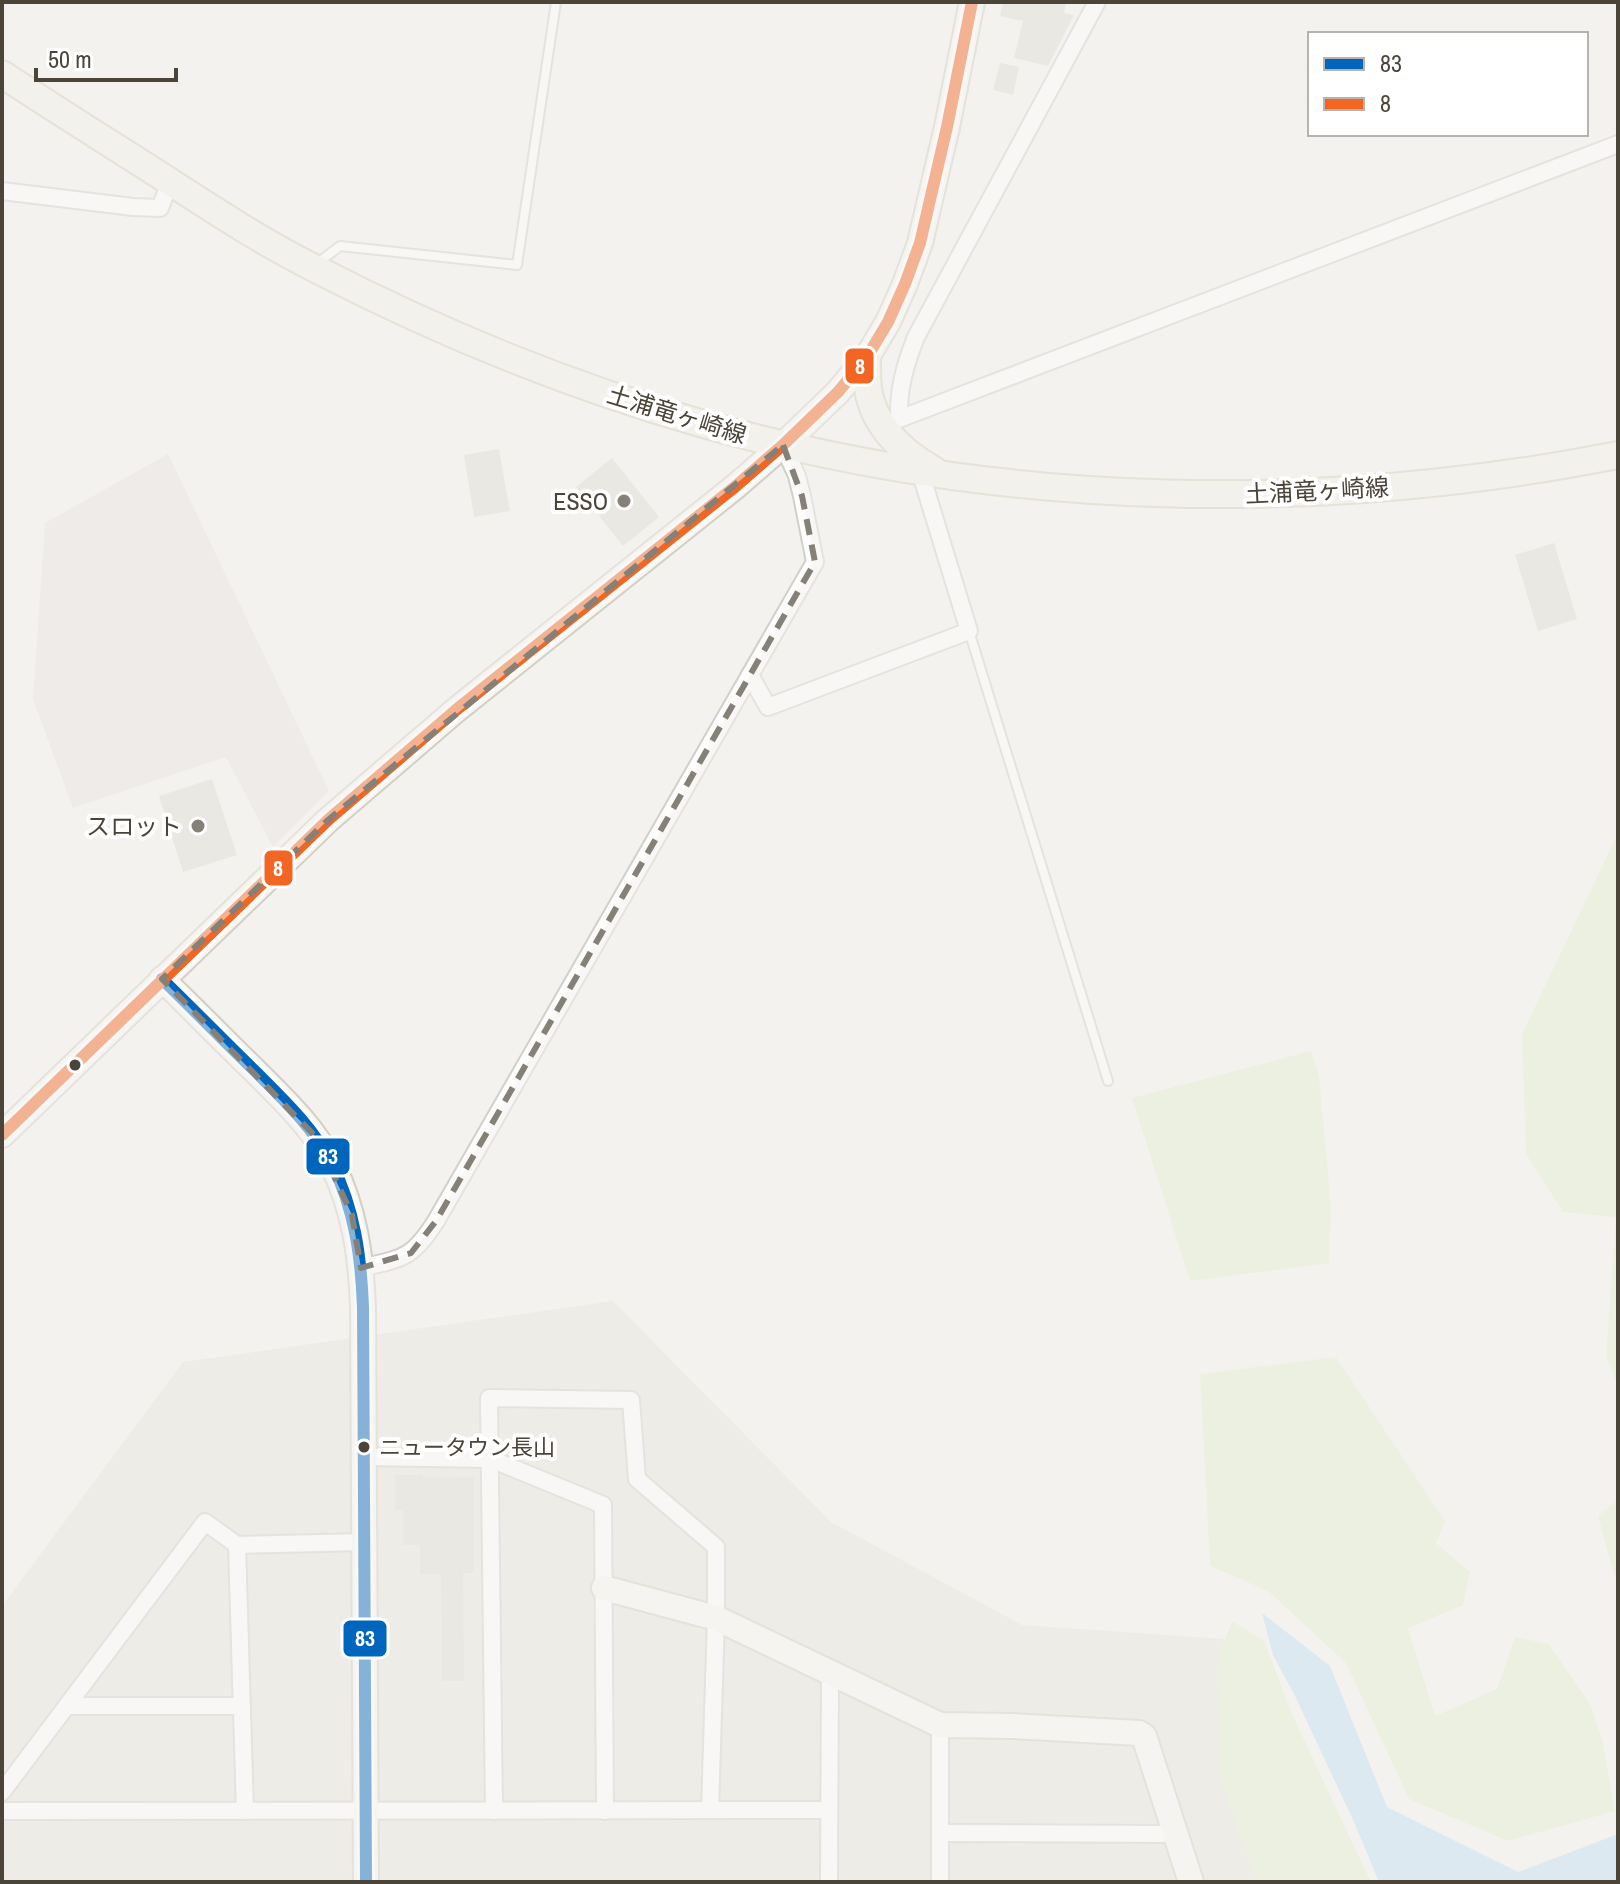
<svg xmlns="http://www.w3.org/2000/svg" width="1620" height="1884" font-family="'Archivo Narrow','Noto Sans JP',sans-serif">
  <rect width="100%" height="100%" fill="#f4f2ee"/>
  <path fill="#e7e4dc" d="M 613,1301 L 831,1522 L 1022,1625 L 1223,1639 L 1277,1882 L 2,1882 L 2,1606 L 183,1362 Z"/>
  <g fill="#e1eecf">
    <path d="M 1618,833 L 1618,1386 L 1606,1356 L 1616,1217 L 1563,1212 L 1526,1154 L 1522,1034 Z"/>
    <path d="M 1311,1051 L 1319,1076 L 1331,1207 L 1329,1263 L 1190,1281 L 1132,1098 Z"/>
    <path d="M 1336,1357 L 1445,1521 L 1436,1543 L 1470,1572 L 1463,1605 L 1408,1628 L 1435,1716 L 1497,1689 L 1515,1637 L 1549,1644 L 1591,1706 L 1602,1739 L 1615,1811 L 1508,1841 L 1409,1799 L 1346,1663 L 1268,1591 L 1210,1566 L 1200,1374 Z"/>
    <path d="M 1618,1500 L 1618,1577 L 1614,1575 L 1598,1516 Z"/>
    <path d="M 1232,1621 L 1264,1641 L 1292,1714 L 1371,1882 L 1257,1882 L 1220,1776 L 1217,1663 Z"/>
  </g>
  <path fill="#e6e3df" d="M 168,454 L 329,791 L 273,847 L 226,757 L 73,808 L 33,699 L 45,523 Z"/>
  <path fill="#c0ddf1" d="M 1262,1613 L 1330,1666 L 1387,1807 L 1518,1872 L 1618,1834 L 1618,1882 L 1379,1882 L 1354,1822 L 1295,1696 L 1273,1655 Z"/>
  <g fill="#dedbd6">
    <path d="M 1003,2 L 1066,2 L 1064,13 L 1074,15 L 1048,66 L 1014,58 L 1023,21 L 1000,16 Z"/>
    <path d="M 1000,63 L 1019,67 L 1013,95 L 993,90 Z"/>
    <path d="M 499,449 L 510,511 L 474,517 L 464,455 Z"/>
    <path d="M 612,458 L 659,517 L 623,546 L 576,487 Z"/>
    <path d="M 1554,543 L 1577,619 L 1538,631 L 1515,555 Z"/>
    <path d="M 212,779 L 237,855 L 183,872 L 159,796 Z"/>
    <path d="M 395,1475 L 423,1475 L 423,1478 L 474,1477 L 474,1573 L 463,1573 L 464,1681 L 442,1681 L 441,1574 L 420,1574 L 420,1545 L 403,1545 L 403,1510 L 395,1510 Z"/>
  </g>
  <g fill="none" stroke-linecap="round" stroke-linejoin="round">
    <defs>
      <g id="lane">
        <path d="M 315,265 L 340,246 L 517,265 L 556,2"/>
        <path d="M 969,631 L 1108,1081"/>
      </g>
      <g id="street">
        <path d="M 1097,2 L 916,337 C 905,365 898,389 899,419 L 1618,144"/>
        <path d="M 2,191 L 133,207 L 160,208 L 170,182"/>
        <path d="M 750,675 L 768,707 L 969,631 L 920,471"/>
        <path d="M 361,1268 C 403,1258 412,1259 436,1221 L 815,562 L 802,496 L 797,476 L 783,445"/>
        <path d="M 364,1457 L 491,1459 L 603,1505 L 605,1811"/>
        <path d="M 237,1545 L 245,1811"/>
        <path d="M 67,1706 L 242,1706"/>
        <path d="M 2,1792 L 205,1522 L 237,1545 L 365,1542"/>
        <path d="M 2,1811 L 829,1810"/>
        <path d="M 494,1811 L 489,1398 L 631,1400 L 637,1479 L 716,1547 L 716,1618 L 710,1810"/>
        <path d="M 940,1833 L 1176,1834"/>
        <path d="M 829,1882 L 830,1672"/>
        <path d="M 940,1882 L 940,1725"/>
      </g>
      <g id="secondary">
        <path d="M 162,979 C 193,1009 223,1040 254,1070 C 283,1099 313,1127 332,1164 C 355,1210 361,1257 363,1307 L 366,1882"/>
        <path d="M 2,1135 L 328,820 L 456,710 L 736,486 L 783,445 L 838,392 L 867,357 L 888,322 L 905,284 L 920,243 L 947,127 L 972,2"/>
        <path d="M 604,1588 L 716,1618 L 940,1725 L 1012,1726 L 1139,1733 L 1144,1736 L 1191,1882"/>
      </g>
      <g id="primary">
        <path d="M 2,74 C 55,109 108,142 161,176 C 212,209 262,242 316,269 C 440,333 572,387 707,425 C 1002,508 1318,514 1618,455"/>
        <path d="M 867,357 C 867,367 867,379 868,389 C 874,427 902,452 934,470"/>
      </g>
    </defs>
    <use href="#lane" stroke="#d2d0cb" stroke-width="12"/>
    <use href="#street" stroke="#d2d0cb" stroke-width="20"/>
    <use href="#secondary" stroke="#d3cfc5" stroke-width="28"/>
    <use href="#primary" stroke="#d6cebb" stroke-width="30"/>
    <use href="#lane" stroke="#fdfdfc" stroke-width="8"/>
    <use href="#street" stroke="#fdfdfc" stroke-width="16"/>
    <use href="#secondary" stroke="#f7f6f1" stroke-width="24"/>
    <use href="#primary" stroke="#f2efe6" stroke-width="26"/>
    <defs>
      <path id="bus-1" d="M 162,979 C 193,1009 223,1040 254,1070 C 283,1099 313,1127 332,1164 C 355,1210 361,1257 363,1307 L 366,1882"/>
      <path id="bus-2" d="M 2,1135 L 328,820 L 456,710 L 736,486 L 783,445 L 838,392 L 867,357 L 888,322 L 905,284 L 920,243 L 947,127 L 972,2"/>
    </defs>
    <use href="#bus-1" stroke="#fff" stroke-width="18"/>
    <use href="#bus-2" stroke="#fff" stroke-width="18"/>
    <use href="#bus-1" stroke="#0065bd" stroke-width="12"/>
    <use href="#bus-2" stroke="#f26522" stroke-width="12"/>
  </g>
  <path d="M0 0H1620V1884H0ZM 783,445 L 802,496 L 815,562 L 436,1221 L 411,1253 L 361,1268 L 352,1215 L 316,1137 L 162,979 L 328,820 Z" fill="#f4f2ee" fill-opacity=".55" fill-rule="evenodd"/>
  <path fill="none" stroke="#868178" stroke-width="6" stroke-dasharray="16 10" stroke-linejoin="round" d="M 783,445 L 802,496 L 815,562 L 436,1221 L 411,1253 L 361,1268 L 352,1215 L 316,1137 L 162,979 L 328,820 Z"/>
  <g fill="#868178" stroke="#fff" stroke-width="3">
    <circle cx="624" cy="501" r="8"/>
    <circle cx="198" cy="826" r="8"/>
  </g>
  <g fill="#4b4439" stroke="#fff" stroke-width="3">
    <circle cx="75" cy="1065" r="7"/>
    <circle cx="364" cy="1447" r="7"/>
  </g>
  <g text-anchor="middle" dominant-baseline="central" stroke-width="8" stroke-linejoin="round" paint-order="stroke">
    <g font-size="22" fill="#4b4439" stroke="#fff" text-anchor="start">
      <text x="379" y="1447">ニュータウン長山</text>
    </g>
    <g font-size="24" fill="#4b4439" stroke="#fff">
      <text transform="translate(677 414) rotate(17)">土浦竜ヶ崎線</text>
      <text transform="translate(1317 490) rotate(-3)">土浦竜ヶ崎線</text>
    </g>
    <g font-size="24" fill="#4b4439" stroke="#fff" text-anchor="end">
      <text x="608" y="501">ESSO</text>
      <text x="182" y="826">スロット</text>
    </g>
  </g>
  <g stroke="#fff" stroke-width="3">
    <rect x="844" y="347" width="31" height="38" rx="8" fill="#f26522"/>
    <rect x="263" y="849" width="31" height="38" rx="8" fill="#f26522"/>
    <rect x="305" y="1137" width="46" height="39" rx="8" fill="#0065bd"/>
    <rect x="342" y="1619" width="46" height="39" rx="8" fill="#0065bd"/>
  </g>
  <g font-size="22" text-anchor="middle" font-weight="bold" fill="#fff">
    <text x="860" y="374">8</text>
    <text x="278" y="876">8</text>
    <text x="328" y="1164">83</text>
    <text x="365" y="1646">83</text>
  </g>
  <rect width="1620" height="1884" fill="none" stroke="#4b4439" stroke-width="8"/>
  <rect x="1308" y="32" width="280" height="104" fill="#ffffff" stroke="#b7b4b0" stroke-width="2"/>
  <rect x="1324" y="58" width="40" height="12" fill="#0065bd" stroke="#b7b4b0" stroke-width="2"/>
  <text x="1380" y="72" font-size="24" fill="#4b4439">83</text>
  <rect x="1324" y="98" width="40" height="12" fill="#f26522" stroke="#b7b4b0" stroke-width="2"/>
  <text x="1380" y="112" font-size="24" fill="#4b4439">8</text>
  <path d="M36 68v12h140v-12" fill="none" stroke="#4b4439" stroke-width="4"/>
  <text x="48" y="68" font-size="24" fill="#4b4439" stroke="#ffffff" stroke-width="6" paint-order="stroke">50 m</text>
</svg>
